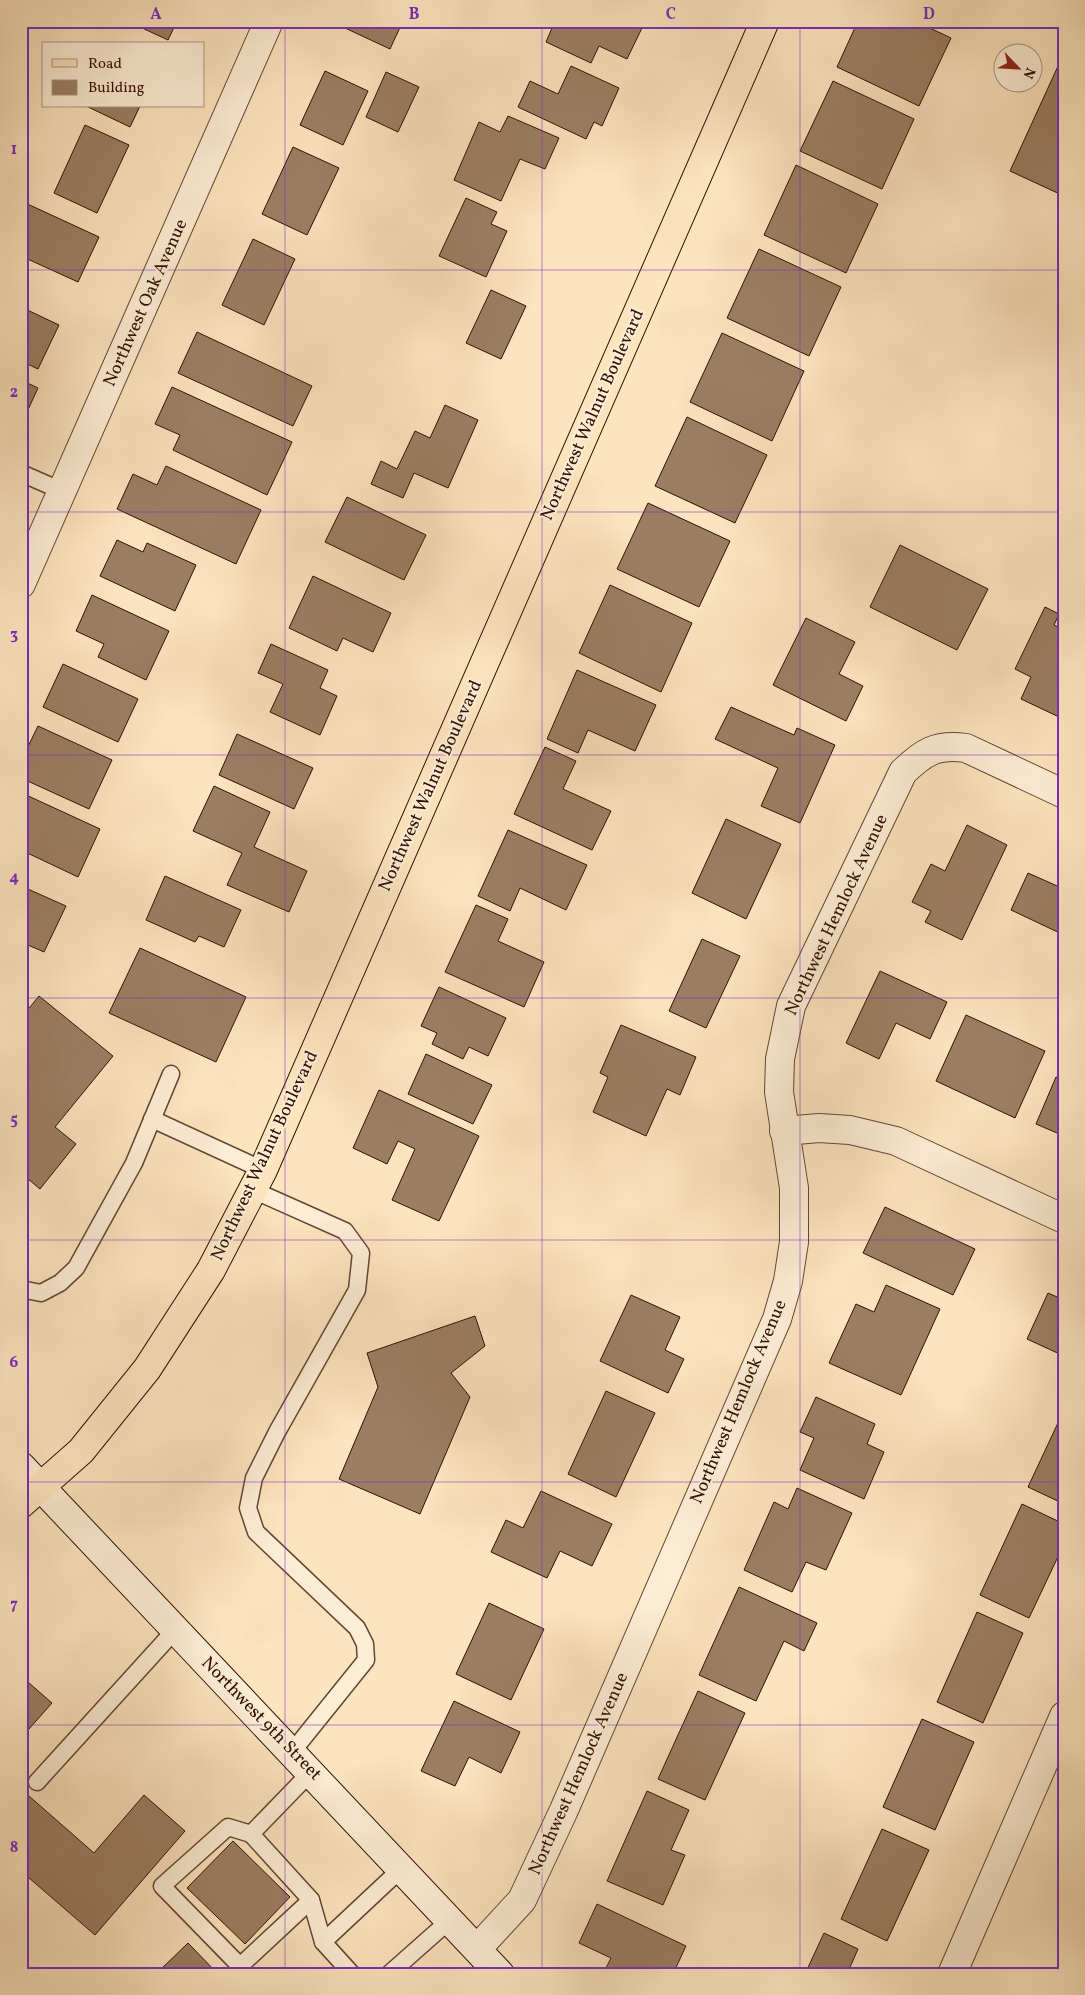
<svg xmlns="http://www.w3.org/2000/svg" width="1085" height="1995" font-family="Vollkorn,serif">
  <rect width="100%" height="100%" fill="#fce4be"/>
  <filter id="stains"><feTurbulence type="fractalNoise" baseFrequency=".004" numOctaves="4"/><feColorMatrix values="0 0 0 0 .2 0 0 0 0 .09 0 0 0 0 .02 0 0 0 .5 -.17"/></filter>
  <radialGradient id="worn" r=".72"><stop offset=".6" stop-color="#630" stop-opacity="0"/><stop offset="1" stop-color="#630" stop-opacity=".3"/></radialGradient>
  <g fill="#9b7e64" stroke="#311002">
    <path d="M 127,21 L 177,21 L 168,40 Z"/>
    <path d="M 348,21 L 403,21 L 390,49 L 345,28 Z"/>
    <path d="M 555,21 L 629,21 L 642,28 L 627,59 L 599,46 L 591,63 L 546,42 Z"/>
    <path d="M 858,21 L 915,21 L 951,38 L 919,106 L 837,67 Z"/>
    <path d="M 1064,53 L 1064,196 L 1010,171 Z"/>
    <path d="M 571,66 L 619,88 L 602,126 L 594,122 L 586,139 L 518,107 L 530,81 L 558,94 Z"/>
    <path d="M 325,71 L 368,91 L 343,145 L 300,125 Z"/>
    <path d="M 386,72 L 419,87 L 398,132 L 366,117 Z"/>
    <path d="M 833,81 L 914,119 L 882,189 L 800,151 Z"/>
    <path d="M 86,106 L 140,106 L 130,127 Z"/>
    <path d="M 508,116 L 559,138 L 545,169 L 520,159 L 501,201 L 454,180 L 479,122 L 500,132 Z"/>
    <path d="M 85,125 L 129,145 L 97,213 L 54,193 Z"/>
    <path d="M 293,147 L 339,168 L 307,235 L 262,214 Z"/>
    <path d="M 796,165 L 878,204 L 846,273 L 764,235 Z"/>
    <path d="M 466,198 L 497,212 L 491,224 L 507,231 L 486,277 L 439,256 Z"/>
    <path d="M 21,201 L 99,237 L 78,282 L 21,256 Z"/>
    <path d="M 253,239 L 295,259 L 264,325 L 222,305 Z"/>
    <path d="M 759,249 L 841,287 L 809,356 L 727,318 Z"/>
    <path d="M 491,290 L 526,306 L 501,359 L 466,343 Z"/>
    <path d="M 21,307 L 59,325 L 38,369 L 21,361 Z"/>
    <path d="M 197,332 L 312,386 L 293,426 L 178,373 Z"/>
    <path d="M 722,333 L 804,371 L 772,441 L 690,402 Z"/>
    <path d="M 21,380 L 38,388 L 21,425 Z"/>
    <path d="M 172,387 L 292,442 L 267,495 L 173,450 L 180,435 L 155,424 Z"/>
    <path d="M 445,405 L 478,420 L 448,488 L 414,473 L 403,498 L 371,484 L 381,461 L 397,469 L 415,431 L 430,438 Z"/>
    <path d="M 687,417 L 767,455 L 735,523 L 655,486 Z"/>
    <path d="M 166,466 L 261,510 L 236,564 L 117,509 L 133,474 L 157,485 Z"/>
    <path d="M 347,497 L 426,535 L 404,580 L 325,542 Z"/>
    <path d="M 648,503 L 730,541 L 699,607 L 617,569 Z"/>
    <path d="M 117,540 L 143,552 L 147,543 L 196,565 L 175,611 L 100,576 Z"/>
    <path d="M 900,545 L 988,589 L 957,650 L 870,607 Z"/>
    <path d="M 313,576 L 391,613 L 373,652 L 343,638 L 337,651 L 289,628 Z"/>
    <path d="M 610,585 L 692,623 L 661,692 L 579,653 Z"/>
    <path d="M 92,595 L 169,631 L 146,680 L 98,657 L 104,644 L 76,631 Z"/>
    <path d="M 1045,607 L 1059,614 L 1054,625 L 1064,630 L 1064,701 L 1057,716 L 1021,699 L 1031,677 L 1015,669 Z"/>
    <path d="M 806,618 L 855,642 L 839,674 L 863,686 L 846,721 L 773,685 Z"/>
    <path d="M 271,644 L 328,670 L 320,688 L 337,696 L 320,735 L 270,712 L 283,684 L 258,673 Z"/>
    <path d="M 63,664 L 138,699 L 118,742 L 43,707 Z"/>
    <path d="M 577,670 L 656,705 L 635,751 L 588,730 L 578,753 L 547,739 Z"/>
    <path d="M 731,707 L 794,735 L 797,728 L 835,745 L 800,823 L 761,806 L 778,768 L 715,739 Z"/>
    <path d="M 38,726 L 112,760 L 89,809 L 21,778 L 21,761 Z"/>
    <path d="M 237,734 L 313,768 L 294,809 L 219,775 Z"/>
    <path d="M 545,747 L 576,761 L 563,789 L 611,811 L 592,850 L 514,814 Z"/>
    <path d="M 214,786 L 270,812 L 254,847 L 307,871 L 289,912 L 227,885 L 242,853 L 193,831 Z"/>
    <path d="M 24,794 L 100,829 L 78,877 L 21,850 L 21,801 Z"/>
    <path d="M 726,819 L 781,844 L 746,919 L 692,893 Z"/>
    <path d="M 967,825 L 1007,845 L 962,940 L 925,922 L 931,911 L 912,902 L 931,864 L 945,871 Z"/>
    <path d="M 508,830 L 587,865 L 566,910 L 520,888 L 510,911 L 478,896 Z"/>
    <path d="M 1028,873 L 1064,889 L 1064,935 L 1011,910 Z"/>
    <path d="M 165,876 L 241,910 L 224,947 L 199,936 L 195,942 L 146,920 Z"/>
    <path d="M 21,886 L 66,906 L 44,952 L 21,942 Z"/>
    <path d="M 476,905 L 508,919 L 498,941 L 544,962 L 524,1007 L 445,972 Z"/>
    <path d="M 702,939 L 740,956 L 706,1028 L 669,1011 Z"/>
    <path d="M 140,948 L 246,997 L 216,1062 L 109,1013 Z"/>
    <path d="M 880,971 L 947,1002 L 930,1039 L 896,1023 L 879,1059 L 846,1043 Z"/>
    <path d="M 439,987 L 506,1018 L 488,1056 L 469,1047 L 463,1059 L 432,1044 L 437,1033 L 421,1026 Z"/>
    <path d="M 39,996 L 113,1056 L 55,1127 L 76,1144 L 40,1189 L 21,1173 L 21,1018 Z"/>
    <path d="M 966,1015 L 1045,1051 L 1015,1118 L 936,1081 Z"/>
    <path d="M 621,1025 L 696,1057 L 680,1095 L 667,1089 L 646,1136 L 593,1112 L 608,1077 L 600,1073 Z"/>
    <path d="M 426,1054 L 492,1085 L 473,1124 L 408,1094 Z"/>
    <path d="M 1056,1077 L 1064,1080 L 1064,1136 L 1036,1124 Z"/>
    <path d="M 379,1090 L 479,1136 L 439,1221 L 392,1200 L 415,1149 L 398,1141 L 387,1164 L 353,1148 Z"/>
    <path d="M 885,1207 L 975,1249 L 953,1295 L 863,1253 Z"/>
    <path d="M 886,1285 L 940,1309 L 901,1395 L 829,1363 L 856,1304 L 874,1312 Z"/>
    <path d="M 1048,1293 L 1064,1300 L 1064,1356 L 1027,1339 Z"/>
    <path d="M 631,1295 L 680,1317 L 665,1350 L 684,1359 L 668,1393 L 600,1361 Z"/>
    <path d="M 475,1316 L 485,1346 L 451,1373 L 470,1397 L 420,1514 L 339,1479 L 378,1387 L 367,1353 Z"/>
    <path d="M 606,1391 L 655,1413 L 616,1497 L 568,1474 Z"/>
    <path d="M 816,1397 L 875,1424 L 867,1444 L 884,1452 L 864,1499 L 800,1470 L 814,1438 L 800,1432 Z"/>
    <path d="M 1064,1410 L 1064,1504 L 1028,1487 Z"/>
    <path d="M 797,1488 L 852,1513 L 826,1570 L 806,1562 L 792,1592 L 744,1570 L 774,1502 L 788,1509 Z"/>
    <path d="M 541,1491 L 612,1524 L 592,1566 L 560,1551 L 547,1578 L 491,1552 L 506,1520 L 523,1528 Z"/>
    <path d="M 1022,1504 L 1064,1524 L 1064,1544 L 1029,1618 L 980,1595 Z"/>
    <path d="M 739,1587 L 817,1623 L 804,1651 L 784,1641 L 756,1701 L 699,1675 Z"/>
    <path d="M 489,1603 L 544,1629 L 511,1700 L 456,1674 Z"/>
    <path d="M 977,1612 L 1023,1633 L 983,1723 L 937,1702 Z"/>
    <path d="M 21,1676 L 52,1703 L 21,1738 Z"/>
    <path d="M 698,1691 L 745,1713 L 705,1800 L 658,1779 Z"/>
    <path d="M 454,1701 L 520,1732 L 501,1773 L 469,1757 L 455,1786 L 421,1771 Z"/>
    <path d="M 922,1719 L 974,1742 L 935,1830 L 883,1807 Z"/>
    <path d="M 21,1789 L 94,1853 L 144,1795 L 185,1831 L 95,1935 L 21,1871 Z"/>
    <path d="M 647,1791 L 689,1810 L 671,1850 L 685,1855 L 663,1905 L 607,1881 Z"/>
    <path d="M 882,1829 L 929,1850 L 887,1941 L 841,1919 Z"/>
    <path d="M 233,1841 L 290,1897 L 245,1944 L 187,1888 Z"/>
    <path d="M 597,1904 L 686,1946 L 673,1974 L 611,1974 L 605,1970 L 611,1958 L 579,1943 Z"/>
    <path d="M 824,1933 L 858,1949 L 847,1974 L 805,1974 Z"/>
    <path d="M 188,1943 L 217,1973 L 158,1974 L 157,1973 Z"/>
  </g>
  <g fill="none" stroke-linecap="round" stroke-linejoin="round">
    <defs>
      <g id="lane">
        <path d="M 21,473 L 62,491"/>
        <path d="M 152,1119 L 263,1170"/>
        <path d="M 253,1190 L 345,1231 L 361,1253 L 357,1290 L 277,1432 L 254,1478 L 248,1508 L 256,1532 L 357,1628 L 365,1644 L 366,1660 L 292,1752"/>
        <path d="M 21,1289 L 41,1293 L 60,1283 L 76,1268 L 134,1163 L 171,1074"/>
        <path d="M 311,1772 L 251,1834 L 311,1900 L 323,1942 L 352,1974"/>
        <path d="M 37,1782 L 176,1629"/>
        <path d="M 251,1834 L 228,1827 L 162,1886 L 240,1966 L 311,1900"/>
        <path d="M 323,1942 L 402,1868"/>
        <path d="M 389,1974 L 450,1920"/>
      </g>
      <g id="street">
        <path d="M 21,584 L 269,21"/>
        <path d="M 784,1131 L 819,1128 L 850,1130 L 896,1141 L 1064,1219"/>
        <path d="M 477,1949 L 522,1900 L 564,1810 L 777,1319 L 788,1281 L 794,1242 L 794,1188 L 779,1092 L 780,1059 L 791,1006 L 903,772 C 924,752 936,744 966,748 L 1064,794"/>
        <path d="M 952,1974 L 1064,1716"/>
      </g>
      <path id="secondary" d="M 21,1466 L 500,1974"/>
      <path id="primary" d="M 21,1504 L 81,1451 L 147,1369 L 211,1270 L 263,1170 L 765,21"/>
    </defs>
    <use href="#lane" stroke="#644531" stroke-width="19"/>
    <use href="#street" stroke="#644531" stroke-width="30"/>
    <use href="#secondary" stroke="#311002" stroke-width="30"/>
    <use href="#primary" stroke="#311002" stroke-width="30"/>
    <use href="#lane" stroke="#fdedd5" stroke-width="16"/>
    <use href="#street" stroke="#fdedd5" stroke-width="28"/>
    <use href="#secondary" stroke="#fdedd5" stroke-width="28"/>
    <use href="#primary" stroke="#fce4be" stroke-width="28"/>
  </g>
  <path fill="none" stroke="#7b2cbf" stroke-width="1" stroke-opacity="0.55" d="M 285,21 L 285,1974M 542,21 L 542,1974M 800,21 L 800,1974M 21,270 L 1064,270M 21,512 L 1064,512M 21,755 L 1064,755M 21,998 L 1064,998M 21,1240 L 1064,1240M 21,1482 L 1064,1482M 21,1725 L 1064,1725"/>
  <g text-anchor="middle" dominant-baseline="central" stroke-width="4" stroke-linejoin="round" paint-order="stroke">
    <g font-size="18" fill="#311002" stroke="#fdedd5">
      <text transform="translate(146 303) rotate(-66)">Northwest Oak Avenue</text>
      <text transform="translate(593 415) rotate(-66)">Northwest Walnut Boulevard</text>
      <text transform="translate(431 786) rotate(-66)">Northwest Walnut Boulevard</text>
      <text transform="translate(837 915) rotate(-65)">Northwest Hemlock Avenue</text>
      <text transform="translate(265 1156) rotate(-65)">Northwest Walnut Boulevard</text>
      <text transform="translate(739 1402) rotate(-67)">Northwest Hemlock Avenue</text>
      <text transform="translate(261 1719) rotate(46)">Northwest 9th Street</text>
      <text transform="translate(579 1774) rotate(-66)">Northwest Hemlock Avenue</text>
    </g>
  </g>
  <rect width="1085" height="1995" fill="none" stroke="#fce4be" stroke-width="55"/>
  <rect x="42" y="42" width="162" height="65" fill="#fdedd5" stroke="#ab9581"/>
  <rect x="52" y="59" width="25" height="8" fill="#fce4be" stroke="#ab9581"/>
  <text x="88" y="68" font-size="15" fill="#311002">Road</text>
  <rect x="52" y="80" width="25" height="15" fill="#9b7e64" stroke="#ab9581"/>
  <text x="88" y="92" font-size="15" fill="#311002">Building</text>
  <g transform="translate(1018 68) rotate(115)"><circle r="24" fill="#fdedd5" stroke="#ab9581"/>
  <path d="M0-4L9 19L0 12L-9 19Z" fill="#8f2418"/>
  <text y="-8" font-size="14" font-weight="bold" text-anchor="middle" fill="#311002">N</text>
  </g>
  <rect x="28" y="28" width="1030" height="1940" fill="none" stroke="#7b2cbf" stroke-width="2"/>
  <g font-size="16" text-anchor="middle" font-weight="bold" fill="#7b2cbf">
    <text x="156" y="19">A</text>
    <text x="414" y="19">B</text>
    <text x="671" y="19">C</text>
    <text x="929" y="19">D</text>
    <text x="14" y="154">1</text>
    <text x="14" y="397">2</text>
    <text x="14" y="639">3</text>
    <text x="14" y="882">4</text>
    <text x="14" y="1124">5</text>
    <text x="14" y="1367">6</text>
    <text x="14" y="1609">7</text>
    <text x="14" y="1852">8</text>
  </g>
  <rect width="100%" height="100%" filter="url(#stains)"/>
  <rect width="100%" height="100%" fill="url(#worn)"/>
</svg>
